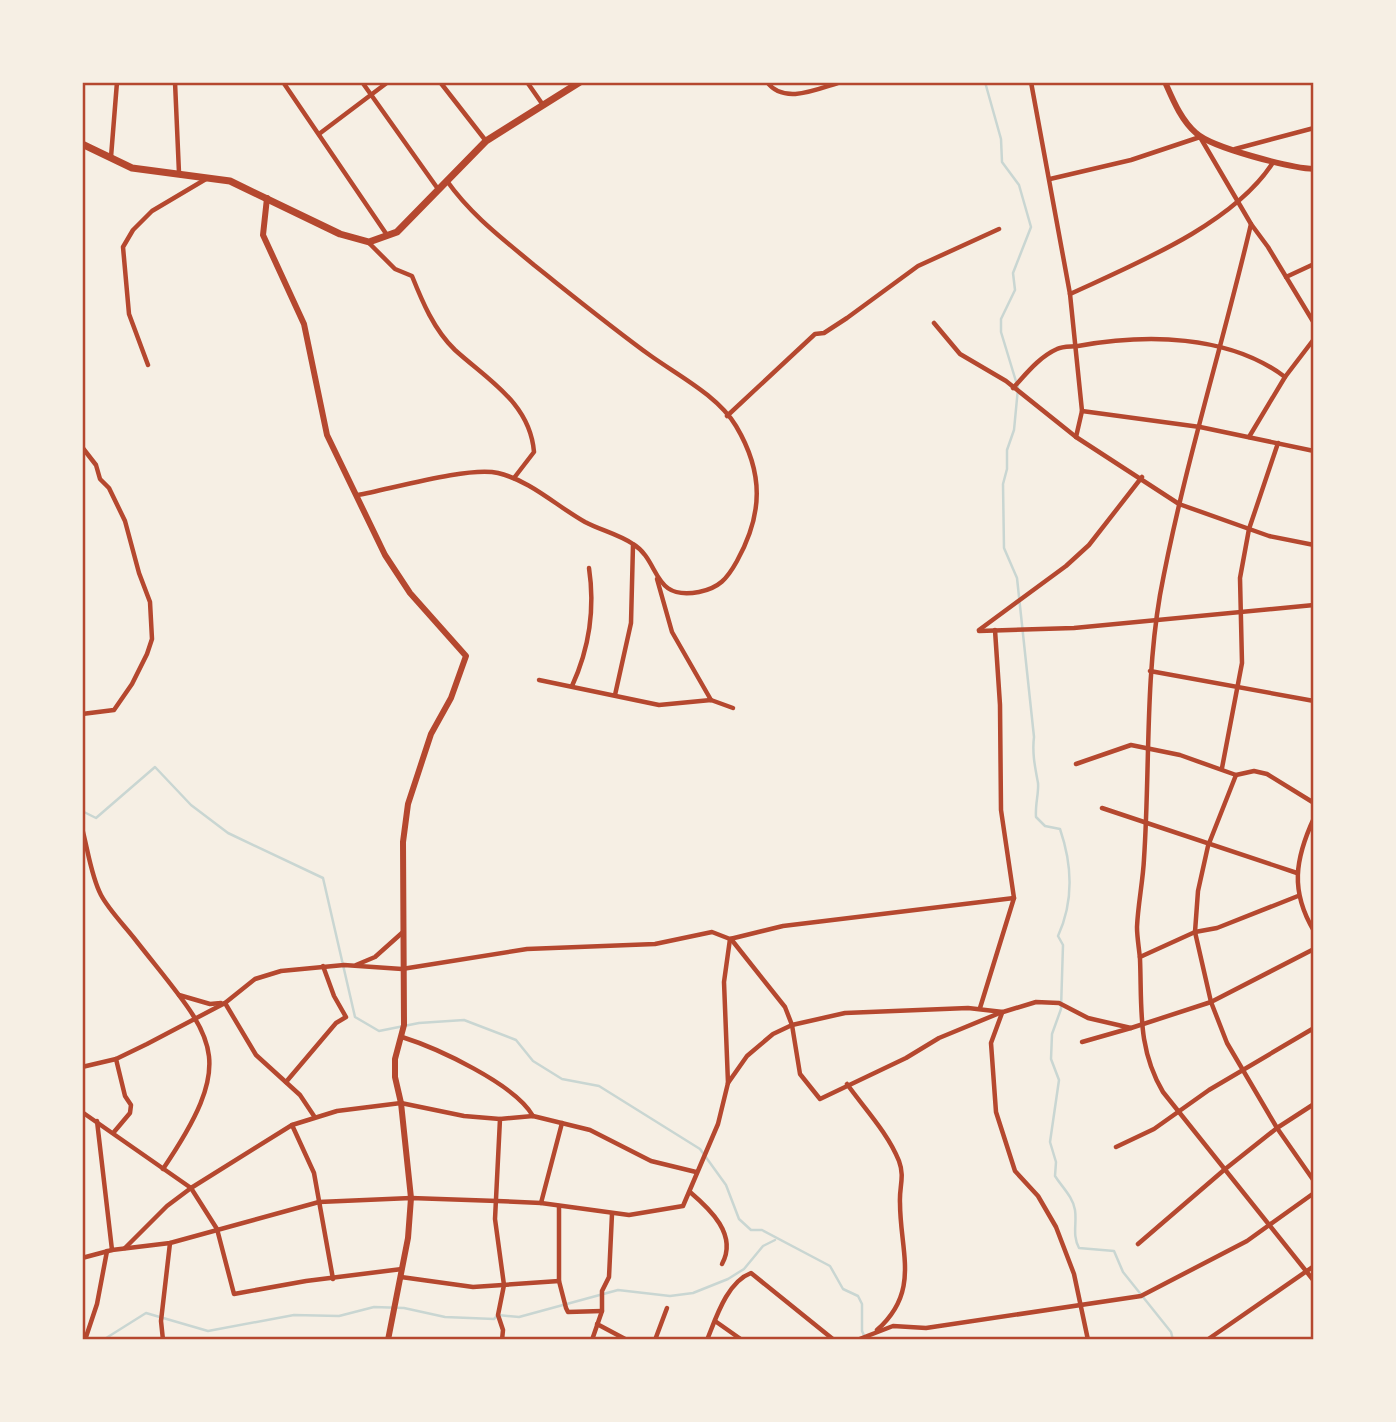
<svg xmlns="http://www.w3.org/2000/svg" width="1396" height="1422" font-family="Barlow,sans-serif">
  <rect width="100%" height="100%" fill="#f6efe4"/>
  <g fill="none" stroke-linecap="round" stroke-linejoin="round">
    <g stroke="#c9d6d2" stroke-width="2.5">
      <path d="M 985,82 L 1001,139 L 1002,162 L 1019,185 L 1031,227 L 1013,273 L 1015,290 L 1001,319 L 1001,332 L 1018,388 L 1014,430 L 1007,450 L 1007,469 L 1003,484 L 1004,548 L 1017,578 L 1034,737 C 1032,753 1035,767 1038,783 C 1039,792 1035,805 1036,817 L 1045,826 L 1060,829 C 1072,864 1074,901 1058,936 L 1063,945 L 1061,1009 L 1052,1034 L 1051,1059 L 1059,1080 L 1050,1142 L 1056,1162 L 1055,1176 C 1062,1187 1073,1197 1075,1210 C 1077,1224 1072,1235 1079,1248 L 1114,1251 L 1123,1272 L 1171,1332 L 1173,1340"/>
      <path d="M 82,811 L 96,818 L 155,767 L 191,805 L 228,833 L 323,878 L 355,1017 L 379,1031 L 419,1023 L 464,1020 L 516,1040 L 533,1061 L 562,1079 L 599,1086 L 700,1149 L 726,1185 L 739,1219 L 751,1230 L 762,1230 L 830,1266 L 843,1289 L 858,1296 L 862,1304 L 862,1331 L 866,1340"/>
      <path d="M 103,1340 L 146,1313 L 208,1331 L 294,1315 L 339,1316 L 374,1307 L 404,1308 L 445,1317 L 494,1319 L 498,1315 L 519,1317 L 618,1290 L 670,1296 L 693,1293 L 728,1279 L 744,1269 L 763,1246 L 775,1240"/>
    </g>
    <g stroke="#b5482f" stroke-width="4.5">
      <path d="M 175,82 L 179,173"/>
      <path d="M 283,82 L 387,235"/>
      <path d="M 362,82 L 438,189"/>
      <path d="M 440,82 L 486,141"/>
      <path d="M 527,82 L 543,105"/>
      <path d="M 767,82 C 784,105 817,89 841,82"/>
      <path d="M 1031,82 L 1070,294 L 1082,411 L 1076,437"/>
      <path d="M 319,134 L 388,82"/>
      <path d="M 1235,149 L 1314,128"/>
      <path d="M 111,157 L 117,82"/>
      <path d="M 1050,179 L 1131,160 L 1200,137 L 1251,224 C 1222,348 1183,470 1160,595 C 1145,683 1150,770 1144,859 C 1143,881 1138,904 1137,927 C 1137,937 1139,948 1140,959 C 1142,1007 1137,1048 1163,1092 L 1314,1281"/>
      <path d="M 1251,224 L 1268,247 L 1314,323"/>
      <path d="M 369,243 L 395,269 L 412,276 C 422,301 434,330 455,350 C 488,380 530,403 534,452 L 514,478"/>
      <path d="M 1286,277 L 1314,264"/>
      <path d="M 1070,294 C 1135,264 1232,225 1272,164"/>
      <path d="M 934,323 L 960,354 L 1006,381 L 1076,437 L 1179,504 L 1269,536 L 1314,545"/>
      <path d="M 148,365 L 129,314 L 123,247 L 133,230 L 152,211 L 206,179"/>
      <path d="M 1013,388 C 1026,374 1039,357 1057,349 C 1063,346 1072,347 1078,346 C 1145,334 1228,334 1285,377"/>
      <path d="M 1082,411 L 1200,427 L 1314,451"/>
      <path d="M 727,416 L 815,334 L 824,333 L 847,318 L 918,266 L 999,229"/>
      <path d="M 1249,437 L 1285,377 L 1314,339"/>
      <path d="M 82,447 L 96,465 L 100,479 L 109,488 L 125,521 L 139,573 L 150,602 L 152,639 L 147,654 L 132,684 L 114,710 L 82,714"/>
      <path d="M 358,495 C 391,489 469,466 498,473 C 531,481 555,505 585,522 C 600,530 618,534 633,544 C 661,561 651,601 699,592 C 719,588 727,579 737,561 C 763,514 764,473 736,426 C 718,396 679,376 651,356 C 611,327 573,296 534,265 C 503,239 471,215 447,181"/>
      <path d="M 657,579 L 672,632 L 711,700"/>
      <path d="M 979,630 L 1066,566 L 1089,545 L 1142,477"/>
      <path d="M 979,631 L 1074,628 L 1314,605"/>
      <path d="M 1150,671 L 1314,701"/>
      <path d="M 539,680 L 659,705 L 711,700 L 733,708"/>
      <path d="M 572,686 C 589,649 595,608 589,568"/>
      <path d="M 615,695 L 631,623 L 633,545"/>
      <path d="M 1076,764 L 1131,745 L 1180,755 L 1236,775 L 1254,771 L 1267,774 L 1314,803"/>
      <path d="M 1222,768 L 1242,663 L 1240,578 L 1249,529 L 1278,443"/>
      <path d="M 1236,775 L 1208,846 L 1198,891 L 1195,932 L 1211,1002 L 1227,1043 L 1277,1128 L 1314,1181"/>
      <path d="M 1102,808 L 1297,873"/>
      <path d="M 1314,818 C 1295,859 1290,891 1314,931"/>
      <path d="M 82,828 C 88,850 91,876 101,895 C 109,910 123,924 134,938 C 212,1038 242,1052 163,1169"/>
      <path d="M 731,939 L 785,1007 L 792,1025 L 800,1074 L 820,1099 L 906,1058 L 939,1038 L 1002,1012"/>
      <path d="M 1140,957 L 1195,932 L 1217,928 L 1298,896"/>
      <path d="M 356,965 L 375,957 L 403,932"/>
      <path d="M 179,995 L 210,1004 L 221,1003"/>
      <path d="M 225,1003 L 256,1055 L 300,1095 L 314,1116"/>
      <path d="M 980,1008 L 1014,898 L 1001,810 L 1000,705 L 995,630"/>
      <path d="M 1002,1013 L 991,1043 L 996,1112 L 1015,1171 L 1038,1196 L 1056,1227 L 1074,1274 L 1088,1340"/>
      <path d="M 402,1037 C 437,1048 515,1084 533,1116"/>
      <path d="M 1082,1042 L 1131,1028"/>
      <path d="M 82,1067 L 116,1059 L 147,1044 L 225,1003 L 255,979 L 281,971 L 344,965 L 402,969 L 527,949 L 655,944 L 712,932 L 730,939 L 783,926 L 1014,898"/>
      <path d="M 286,1082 L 336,1023 L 346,1017 L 334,996 L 323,966"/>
      <path d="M 728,1083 L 747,1056 L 773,1034 L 792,1025 L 845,1013 L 968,1008 L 1003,1012 L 1036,1002 L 1059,1003 L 1088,1018 L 1131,1028 L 1211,1002 L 1314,949"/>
      <path d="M 847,1084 C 864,1108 888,1133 899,1161 C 905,1177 899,1187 900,1203 C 900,1252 921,1291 877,1330"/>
      <path d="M 82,1112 L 191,1188 L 217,1229 L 234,1294 L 306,1281 L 402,1269"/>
      <path d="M 500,1119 L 495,1219 L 504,1285 L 498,1315 L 503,1330 L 502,1340"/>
      <path d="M 97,1121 L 112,1250"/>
      <path d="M 292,1125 L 314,1173 L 333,1279"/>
      <path d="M 114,1132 L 130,1113 L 131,1105 L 125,1096 L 116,1059"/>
      <path d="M 1116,1147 L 1154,1129 L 1209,1090 L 1314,1028"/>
      <path d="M 690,1192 C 710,1209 738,1235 722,1264"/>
      <path d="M 541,1203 L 562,1123"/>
      <path d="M 559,1206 L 559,1281 L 566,1308 L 568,1312 L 602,1311"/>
      <path d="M 1138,1244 L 1224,1170 L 1277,1128 L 1314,1104"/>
      <path d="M 125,1248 L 167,1206 L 191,1188 L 292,1125 L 337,1111 L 401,1103 L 464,1116 L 500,1119 L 533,1116 L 590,1130 L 651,1161 L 696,1172"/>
      <path d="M 82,1258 L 112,1250 L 170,1243 L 319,1202 L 411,1198 L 497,1201 L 541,1203 L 629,1215 L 683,1206 L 718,1124 L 728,1083 L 724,982 L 730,939"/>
      <path d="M 401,1277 L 473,1287 L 559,1281"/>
      <path d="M 715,1321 L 742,1340"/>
      <path d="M 597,1324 L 627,1340"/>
      <path d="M 85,1340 L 97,1304 L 107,1251"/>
      <path d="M 163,1340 L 161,1321 L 170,1243"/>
      <path d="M 592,1340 L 602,1311 L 602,1291 L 609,1277 L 612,1214"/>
      <path d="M 655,1340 L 667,1308"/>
      <path d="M 707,1340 C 716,1318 727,1282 751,1273 L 834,1340"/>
      <path d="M 857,1340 L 893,1326 L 926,1328 L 1141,1296 L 1247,1241 L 1314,1193"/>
      <path d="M 1207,1340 L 1314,1266"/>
    </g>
    <g stroke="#b5482f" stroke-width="6">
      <path d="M 1165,82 C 1173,100 1181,120 1196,133 C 1212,148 1291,168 1314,169"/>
      <path d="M 267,198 L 263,235 L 304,324 L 327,435 L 385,555 L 410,593 L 466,656 L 451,698 L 431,734 L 408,804 L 403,842 L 404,1025 L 395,1059 L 395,1077 L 401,1103 L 411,1198 L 408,1238 L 388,1340"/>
    </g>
    <path stroke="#b5482f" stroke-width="7" d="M 82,144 L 132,168 L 230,181 L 340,234 L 369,242 L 397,232 L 486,141 L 580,82"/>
  </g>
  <rect width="1396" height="1422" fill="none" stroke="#f6efe4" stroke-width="168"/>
  <rect x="84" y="84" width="1228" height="1254" fill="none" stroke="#b5482f" stroke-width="2.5"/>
</svg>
